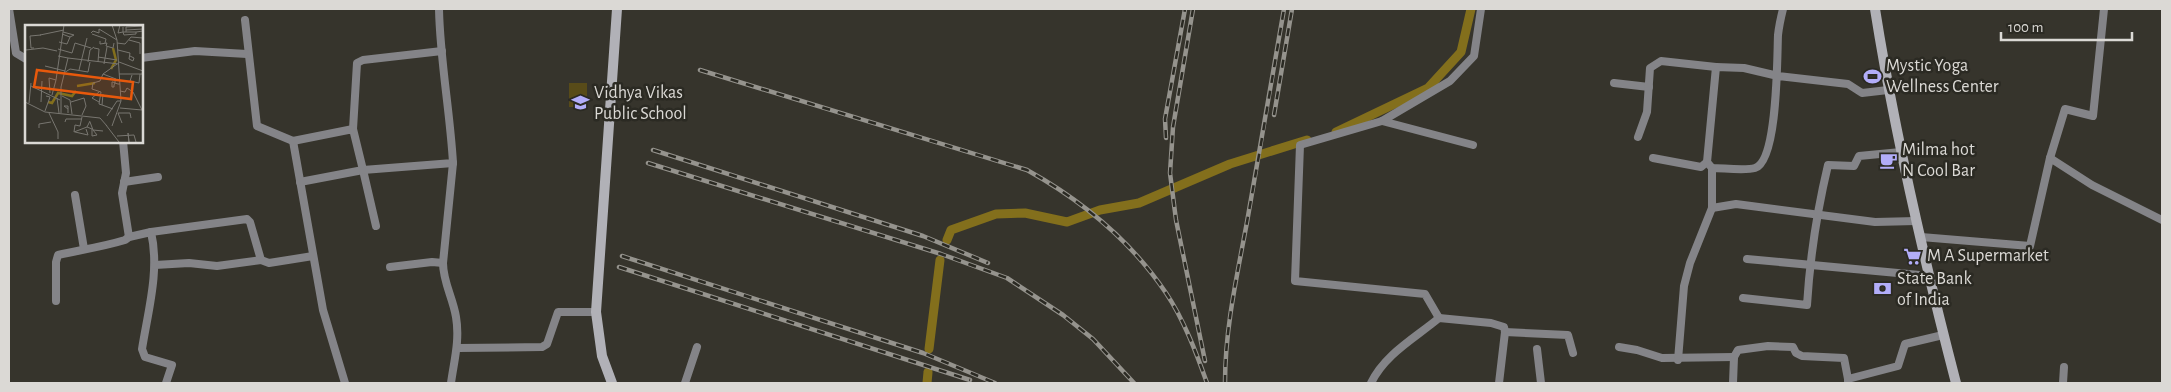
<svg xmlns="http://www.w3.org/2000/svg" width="2171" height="392" font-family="'Alegreya Sans',sans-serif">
  <rect width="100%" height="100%" fill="#36342c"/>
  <rect fill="#584b19" x="569" y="83" width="18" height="24"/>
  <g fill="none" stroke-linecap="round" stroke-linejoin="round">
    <g stroke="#836f1c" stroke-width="9">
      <path d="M 1336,132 L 1428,88 L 1461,52 L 1471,9"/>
      <path d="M 947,240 L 951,230 L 996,214 L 1025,213 L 1067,222 L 1100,210 L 1139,203 L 1230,164 L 1307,140"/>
      <path d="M 929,349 L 940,260"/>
      <path d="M 927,383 L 928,372"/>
    </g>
    <g stroke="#848488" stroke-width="8">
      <path d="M 9,9 L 16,53 L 26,59"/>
      <path d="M 1783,9 C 1781,17 1779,26 1778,35 C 1777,57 1778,161 1755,168 C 1745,171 1723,168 1712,168 L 1707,162 L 1716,67 L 1744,68 L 1778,76 L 1848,84 L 1862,93 L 1888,90"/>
      <path d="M 245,20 L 257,126 L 293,141"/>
      <path d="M 141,58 L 195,51 L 247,54"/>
      <path d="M 1614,83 L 1649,87"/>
      <path d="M 1382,121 L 1473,145"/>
      <path d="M 353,129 L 357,63 L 363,60 L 442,51"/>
      <path d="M 1638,137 L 1647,112 L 1650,68 L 1661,61 L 1716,67"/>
      <path d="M 123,141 L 126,173 L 122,193 L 129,237"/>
      <path d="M 1653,158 L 1701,167 L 1707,162"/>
      <path d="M 2050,158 L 2065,109 L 2093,116 L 2104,9"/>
      <path d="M 124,182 L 158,177"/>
      <path d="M 300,182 L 363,170 L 376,226"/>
      <path d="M 75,195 L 84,249"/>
      <path d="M 1712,208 L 1736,204 L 1875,222 L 1916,221"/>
      <path d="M 151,232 C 160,270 148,311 142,349 L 145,357 L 172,365 L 166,383"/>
      <path d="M 1921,237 L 2030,246 L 2050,158 L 2092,185 L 2162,220"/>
      <path d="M 1747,259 L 1930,276"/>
      <path d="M 155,265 L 189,263 L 217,266 L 261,260"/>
      <path d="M 390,267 L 432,262 L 443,263"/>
      <path d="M 1743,298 L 1807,305 C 1810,257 1817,211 1828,165 L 1854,166 L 1859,156 L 1901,152"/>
      <path d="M 56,301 L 56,262 L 58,255 C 80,250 102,247 125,240 L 129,237 L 151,232 L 247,219 L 250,222 L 261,260 L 269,263 L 313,256"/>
      <path d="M 1439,318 L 1425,294 L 1295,281 L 1300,145 L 1382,121 L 1450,81 L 1474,56 L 1481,9"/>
      <path d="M 1505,332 L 1568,335 L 1573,353"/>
      <path d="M 1619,347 L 1637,350 L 1662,358 L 1734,357"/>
      <path d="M 458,348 L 542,347 L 547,344 L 558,312 L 596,312"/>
      <path d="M 1537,349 L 1541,383"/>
      <path d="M 1678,360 L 1684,286 L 1690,263 L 1712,208 L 1712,168"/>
      <path d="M 1848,382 L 1848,379 L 1898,366 L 1905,344 L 1943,335"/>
      <path d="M 345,383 L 323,310 L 293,141 L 353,129 L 363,170 L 453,163 C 450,111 440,60 439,9"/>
      <path d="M 451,383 C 454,361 460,340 456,317 C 453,298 443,282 443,263 L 453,163"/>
      <path d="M 685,383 L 697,347"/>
      <path d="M 1371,383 C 1385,354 1415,338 1439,318 L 1491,323 L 1504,327 L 1505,332 L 1499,383"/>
      <path d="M 1733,383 L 1734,357 L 1738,350 L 1768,346 L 1793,347 L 1796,353 L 1802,356 L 1844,358 L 1848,379"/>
      <path d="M 2063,383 L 2064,367"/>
    </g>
    <g stroke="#b1b1b7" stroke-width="10">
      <path d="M 1875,9 C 1895,135 1924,260 1956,383"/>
      <path d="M 612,383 L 602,356 L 596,312 L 617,9"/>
    </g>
    <defs>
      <g id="rail">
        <path d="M 1193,9 L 1173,127 L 1170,173 L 1176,220 L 1205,361"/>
        <path d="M 700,70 L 1027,170 C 1081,200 1131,241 1166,293 C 1184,320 1196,352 1207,383"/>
        <path d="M 1274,115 L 1292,9"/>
        <path d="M 1166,138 L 1165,119 L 1185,9"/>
        <path d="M 653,150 L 923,236 L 988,263"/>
        <path d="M 648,163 L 941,254 L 1007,278 L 1063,315 L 1093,339 L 1134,383"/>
        <path d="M 622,256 L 923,353 L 995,383"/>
        <path d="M 619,267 L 970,380"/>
        <path d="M 1225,383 C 1225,328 1237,276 1247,222 C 1260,151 1272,80 1284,9"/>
      </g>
    </defs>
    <use href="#rail" stroke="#95938d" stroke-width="4.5"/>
    <use href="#rail" stroke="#2b2a23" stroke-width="2.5" stroke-dasharray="8" stroke-linecap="butt"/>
  </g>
  <defs>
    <symbol id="stadium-bare" viewBox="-9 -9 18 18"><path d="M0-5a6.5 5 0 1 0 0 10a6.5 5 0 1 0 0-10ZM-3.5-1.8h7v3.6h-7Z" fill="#b2adf9" stroke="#2b2a23" stroke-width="2.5" paint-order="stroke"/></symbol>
    <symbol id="school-bare" viewBox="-9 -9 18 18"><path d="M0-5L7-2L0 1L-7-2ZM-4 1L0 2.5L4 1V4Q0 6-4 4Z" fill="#b2adf9" stroke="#2b2a23" stroke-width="2.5" paint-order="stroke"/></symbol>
    <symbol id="cafe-bare" viewBox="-9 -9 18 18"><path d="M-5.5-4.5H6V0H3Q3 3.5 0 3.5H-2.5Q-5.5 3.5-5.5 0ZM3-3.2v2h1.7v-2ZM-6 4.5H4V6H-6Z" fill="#b2adf9" stroke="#2b2a23" stroke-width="2.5" paint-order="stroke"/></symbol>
    <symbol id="supermarket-bare" viewBox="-9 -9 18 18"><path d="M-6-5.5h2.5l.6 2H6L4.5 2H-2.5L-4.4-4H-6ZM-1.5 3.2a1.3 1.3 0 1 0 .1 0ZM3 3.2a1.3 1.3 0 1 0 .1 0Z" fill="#b2adf9" stroke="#2b2a23" stroke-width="2.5" paint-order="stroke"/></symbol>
    <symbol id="bank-bare" viewBox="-9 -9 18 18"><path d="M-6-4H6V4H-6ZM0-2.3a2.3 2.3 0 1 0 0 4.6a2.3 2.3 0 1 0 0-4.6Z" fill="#b2adf9" stroke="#2b2a23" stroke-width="2.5" paint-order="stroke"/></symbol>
  </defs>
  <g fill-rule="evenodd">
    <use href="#stadium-bare" x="1860" y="64" width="25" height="25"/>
    <use href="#school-bare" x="568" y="90" width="25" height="25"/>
    <use href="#cafe-bare" x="1876" y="148" width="25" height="25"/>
    <use href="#supermarket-bare" x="1900" y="244" width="25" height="25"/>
    <use href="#bank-bare" x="1870" y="276" width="25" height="25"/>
  </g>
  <g text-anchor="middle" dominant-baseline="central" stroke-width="5" stroke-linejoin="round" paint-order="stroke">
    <g font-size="18" fill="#dbd9d5" stroke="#2b2a23" text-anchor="start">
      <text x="1886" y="66">Mystic Yoga<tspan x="1886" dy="21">Wellness Center</tspan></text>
      <text x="594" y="93">Vidhya Vikas<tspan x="594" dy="21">Public School</tspan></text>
      <text x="1902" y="150">Milma hot<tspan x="1902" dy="21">N Cool Bar</tspan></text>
      <text x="1927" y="256">M A Supermarket</text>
      <text x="1897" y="279">State Bank<tspan x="1897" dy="21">of India</tspan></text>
    </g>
  </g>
  <g transform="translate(25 25)">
    <rect width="118" height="118" fill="#36342c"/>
    <path fill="none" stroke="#836f1c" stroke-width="2.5" d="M 86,44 L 91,35 L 88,23M 52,61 L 70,58M 23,77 L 27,78 L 33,68 L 47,71 L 51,66"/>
    <path fill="none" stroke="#787670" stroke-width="1" d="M 95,0 L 93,8 L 98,7 L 98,2M 101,5 L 118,4M 38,7 L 49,10 L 45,12M 101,7 L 101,2 L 118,1M 111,7 L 111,9 L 99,10 L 98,7 L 111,7 L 118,6M 66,8 L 68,6 L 74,8 L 74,4 L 92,15M 67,9 L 81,14 L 80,18M 15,10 L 39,5M 104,15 L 115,18 L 115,29M 75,16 L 75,19 L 82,18 L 81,21 L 88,23 L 89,18M 34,17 L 42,19 L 45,12 L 37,9M 92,18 L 100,19 L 106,12 L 118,13M 9,23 L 6,23 L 5,11 L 16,10M 69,23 L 74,24 L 73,37M 33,24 L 47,28 L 50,18 L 66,23M 1,25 L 18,23 L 32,26M 93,25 L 105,28 L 104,34 L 108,36 L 109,33 L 105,31M 33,31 L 43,33 L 36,62 L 36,88M 73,32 L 92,35M 43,33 L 94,39M 63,37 L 65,25 L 69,22M 94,37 L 118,46M 79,39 L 82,22M 20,41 L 40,46M 54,45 L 62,13M 39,48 L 45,44 L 63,47 L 65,37M 78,49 L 91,54 L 91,55 L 90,56 L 90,58 L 89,60 L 89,62 L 87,62 L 87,57 L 88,57 L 90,58 L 93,59 L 95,59M 94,49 L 118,49M 107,50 L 105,56 L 114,58 L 115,49M 6,61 L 35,75M 95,66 L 100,67 L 102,63 L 108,67 L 117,85M 74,67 L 67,73 L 74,77M 25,68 L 24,53 L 31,55 L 39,0M 78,69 L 77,80 L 88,84M 27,70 L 31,55M 37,71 L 45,75 L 47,89M 32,73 L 34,88M 0,77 L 20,87 L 75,93 L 82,101M 16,77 L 17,56M 46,77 L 59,73 L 61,81 L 57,90M 4,78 L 6,58M 77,80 L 74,79 L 76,67 L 67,64 L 68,58 L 75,56 L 78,49 L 92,39M 95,83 L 117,85M 20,86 L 25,72 L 21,71M 24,88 L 33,107 L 33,114M 43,88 L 43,84 L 39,81 L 43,81 L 43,84M 82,91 L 92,76 L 96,76M 57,92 L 55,101 L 50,100 L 49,107 L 62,102M 65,96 L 62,102 L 67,104 L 67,111 L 72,110 L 68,105M 40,97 L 41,94 L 57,94M 65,97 L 68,105 L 78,106M 97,98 L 93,88 L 105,88 L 106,93M 81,100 L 94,117M 87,101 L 96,76 L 92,15 L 87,0M 14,103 L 14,99 L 26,97M 50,107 L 63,110 L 61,104M 92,111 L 109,110 L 111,117M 104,117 L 103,108 L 104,117"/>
    <path fill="#e8590c" fill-opacity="0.15" stroke="#e8590c" stroke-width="2.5" d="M 12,45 L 108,57 L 106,74 L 9,62 Z"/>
    <rect width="118" height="118" fill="none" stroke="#dbd9d5" stroke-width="2.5"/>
  </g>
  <rect width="2171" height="392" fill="none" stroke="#dbd9d5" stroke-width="20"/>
  <path d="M2001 32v8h131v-8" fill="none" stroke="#dbd9d5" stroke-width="2.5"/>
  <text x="2008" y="32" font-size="15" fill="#dbd9d5" stroke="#2b2a23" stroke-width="4" paint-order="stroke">100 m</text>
</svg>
